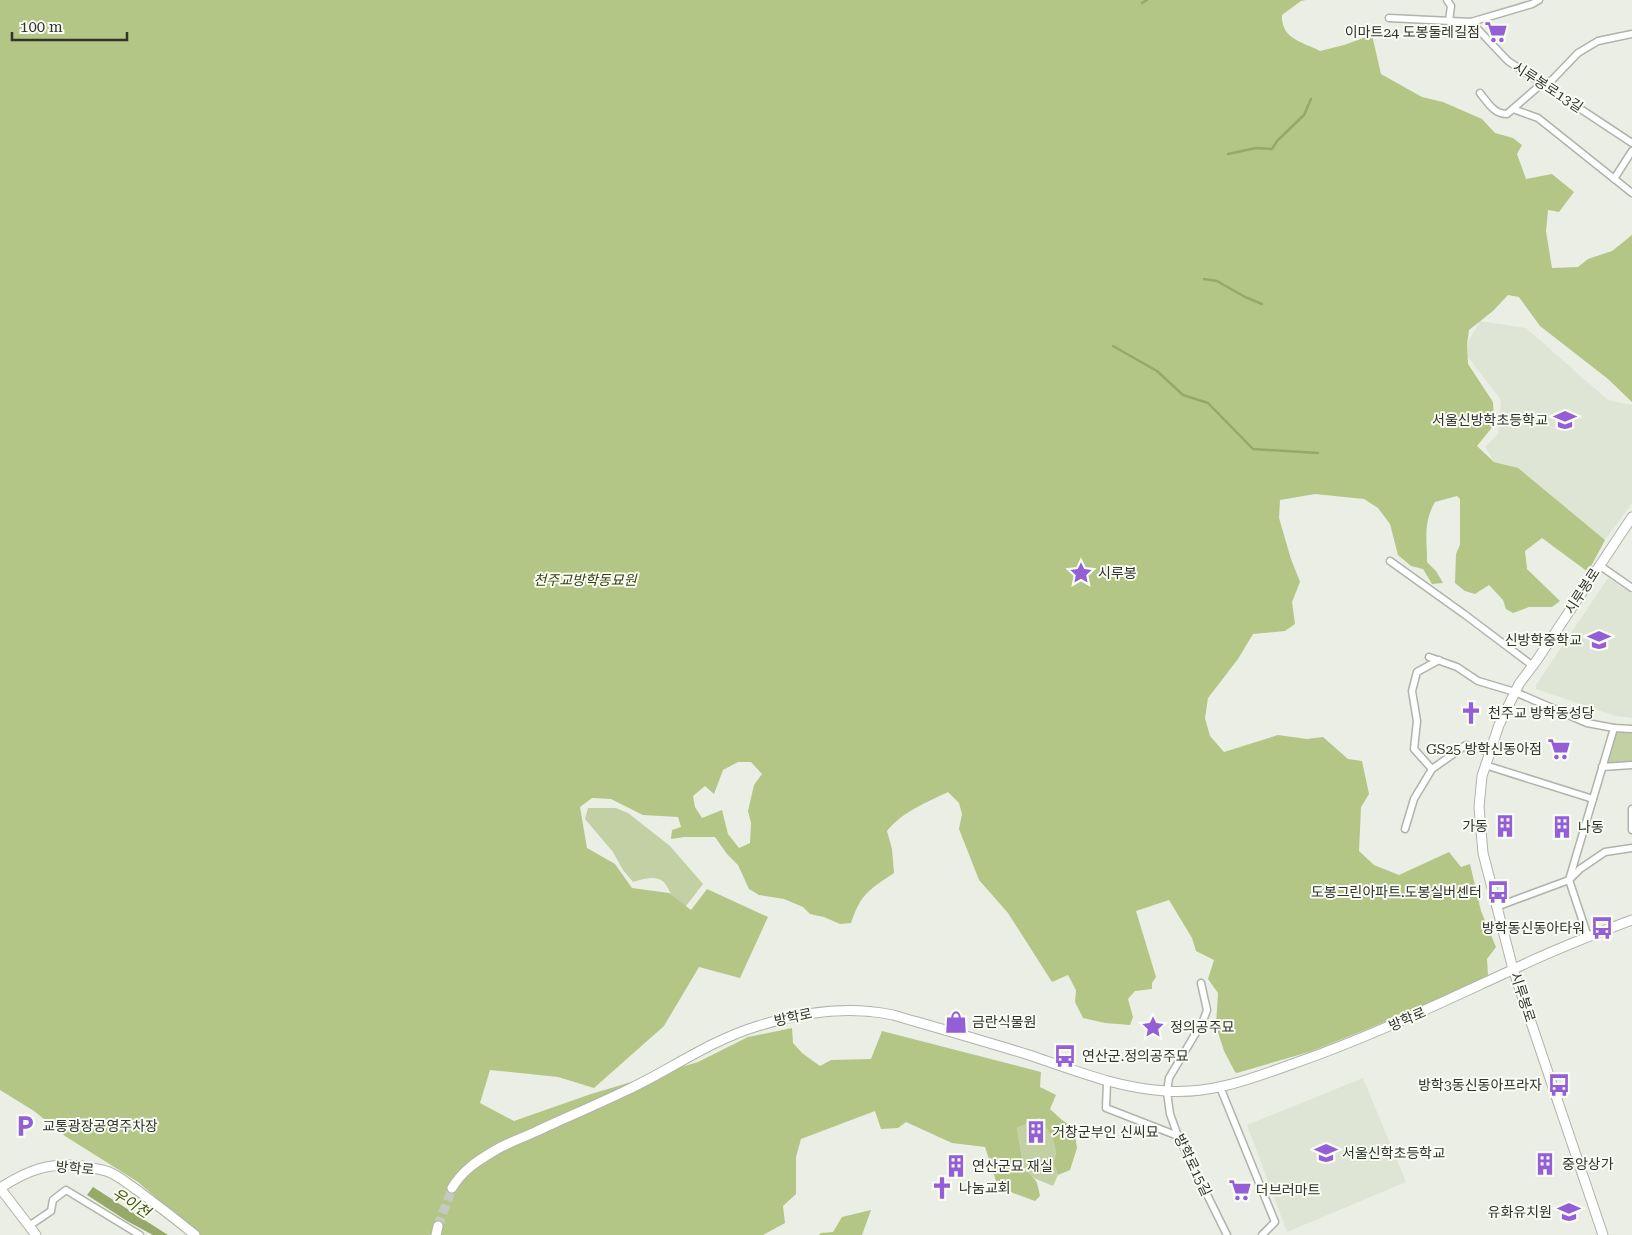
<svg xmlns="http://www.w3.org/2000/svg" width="1632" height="1235" font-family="'Roboto Serif','Noto Sans KR',serif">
  <rect width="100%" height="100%" fill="#ebeee5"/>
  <g fill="#dfe5d4">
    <path d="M 1480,321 L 1526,328 L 1608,400 L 1632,405 L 1632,503 L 1605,540 L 1518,469 L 1494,462 L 1485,447 L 1498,434 L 1501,400 L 1468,357 L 1467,344 Z"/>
    <path d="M 1608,578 L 1632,594 L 1632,718 L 1616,716 L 1536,689 L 1536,685 Z"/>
    <path d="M 1363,1078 L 1406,1182 L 1287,1232 L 1247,1125 Z"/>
  </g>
  <g fill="#c2d0a3">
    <path d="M 1616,732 L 1632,733 L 1632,762 L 1606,764 Z"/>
    <path d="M 588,808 L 616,808 L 628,813 L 670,846 L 703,884 L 679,915 C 666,887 670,870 633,882 L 623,870 L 613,852 L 585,819 Z"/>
    <path d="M 1039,1118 C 1048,1129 1061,1147 1053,1163 L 1058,1175 L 1053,1186 L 1036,1179 L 1024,1170 L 1017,1128 Z"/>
  </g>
  <g fill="#b3c685" fill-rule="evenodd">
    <path d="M 0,0 L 1306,0 L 1301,1 L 1282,15 C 1281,39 1302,42 1320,51 L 1344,45 L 1372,35 L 1381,74 L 1422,97 L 1443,102 L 1482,119 L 1495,133 L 1513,138 L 1522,145 L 1517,154 L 1526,179 L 1552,174 L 1574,192 L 1559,212 L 1548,210 L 1546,231 L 1552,268 L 1578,267 L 1588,259 L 1612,251 L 1632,235 L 1632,402 L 1608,379 L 1540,326 L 1519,297 L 1508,295 L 1493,311 L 1469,330 L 1467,344 L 1468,364 L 1493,402 L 1494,425 L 1477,446 L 1494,462 L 1518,468 L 1605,540 L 1588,572 L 1542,538 L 1525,551 L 1527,569 L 1560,601 L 1552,607 L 1529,607 L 1513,613 L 1506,609 L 1503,600 L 1489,585 L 1475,594 L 1465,591 L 1455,583 L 1456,554 L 1460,545 L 1460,499 L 1457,496 L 1435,502 C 1423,523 1427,538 1427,562 L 1436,571 L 1443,583 L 1432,584 L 1423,569 L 1411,566 L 1398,555 L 1390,524 L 1378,508 L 1364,499 L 1315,494 L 1280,500 L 1279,518 L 1291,559 L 1300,582 L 1292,602 L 1295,624 L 1285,631 L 1253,634 L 1238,659 L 1208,698 L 1205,718 L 1210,736 L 1224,752 L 1278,735 L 1307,739 L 1323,737 L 1348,759 L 1362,761 L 1369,794 L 1361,807 L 1359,851 L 1374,865 L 1399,875 L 1449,852 L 1461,867 L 1470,864 L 1481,911 L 1496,947 L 1487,959 L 1488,975 L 1451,994 L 1360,1032 L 1312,1051 L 1237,1073 L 1235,1072 L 1224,1051 L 1216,1026 L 1218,993 L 1208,979 L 1214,960 L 1196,951 L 1192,938 L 1169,900 L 1136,911 L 1156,977 L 1152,983 L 1152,989 L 1135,991 L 1128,999 L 1133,1017 L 1130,1025 L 1105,1023 L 1083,1018 L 1075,1002 L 1076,990 L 1068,975 L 1052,982 L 1008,913 L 979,880 L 959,829 L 962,814 L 959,803 L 948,792 C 927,802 902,812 887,831 L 892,849 L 894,873 C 869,890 861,893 851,923 L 840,924 L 824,917 L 810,914 L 803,907 L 784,899 L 759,895 L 749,889 L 738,865 L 727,854 L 715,837 L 684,837 L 671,839 L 672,830 L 681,827 L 678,817 L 643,815 L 611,799 L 592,798 L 580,807 L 587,848 L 615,864 L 632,888 L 669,893 L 691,910 L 707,889 L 768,917 L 740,978 L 699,967 L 664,1026 L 594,1088 L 558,1077 L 490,1070 L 480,1103 L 514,1121 L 591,1094 L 698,1062 L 748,1037 L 792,1028 L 793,1043 L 802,1053 L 820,1066 L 831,1060 L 871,1059 L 882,1031 L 1041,1072 L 1040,1087 L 1056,1095 L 1050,1109 L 1062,1120 L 1074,1128 L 1077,1148 L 1070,1170 L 1058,1175 L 1053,1163 C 1061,1147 1048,1129 1039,1118 L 1017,1128 L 1024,1170 C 1037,1179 1037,1181 1040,1196 L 1035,1201 L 1013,1193 L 996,1181 L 985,1147 L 952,1143 L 906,1122 L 898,1128 L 881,1129 L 875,1111 L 801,1139 L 796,1157 L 796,1194 L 783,1206 L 785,1223 L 763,1235 L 199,1235 L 138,1182 L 65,1136 L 34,1111 L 0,1090 ZM 738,762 L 751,762 L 762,774 L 754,785 L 748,811 L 751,823 L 750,843 L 739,848 L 728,834 L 722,810 L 702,818 L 695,807 L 693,796 L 705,786 L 714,794 L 723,770 Z"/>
    <path d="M 871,1210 L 862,1235 L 819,1235 L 821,1233 L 833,1232 L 842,1217 Z"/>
  </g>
  <path fill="#96a968" d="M 93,1187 L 168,1235 L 153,1235 L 127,1221 L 87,1195 Z"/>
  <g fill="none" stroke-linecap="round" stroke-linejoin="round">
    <g stroke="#96a968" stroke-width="2.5">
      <path d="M 1142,3 L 1147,0"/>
      <path d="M 1228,154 L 1256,148 L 1272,149 L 1277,141 L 1304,115 L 1311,99"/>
      <path d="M 1204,279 L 1217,281 L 1245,297 L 1262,304"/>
      <path d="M 1113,346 L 1157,371 L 1183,395 L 1208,403 L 1253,449 L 1318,453"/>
    </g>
    <path stroke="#c6c9c1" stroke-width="9" stroke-dasharray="9 4.5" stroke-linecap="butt" d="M 438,1226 L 452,1188"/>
    <defs>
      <g id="street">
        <path d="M 1447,0 L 1451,6 L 1449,21"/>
        <path d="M 1389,18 L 1471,22 L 1532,4 L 1539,0"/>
        <path d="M 1471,22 L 1508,61 L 1632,143"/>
        <path d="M 1480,93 C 1488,103 1494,114 1507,114 L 1539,86 L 1552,80 L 1578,53 L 1598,41 L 1632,34"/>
        <path d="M 1513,109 L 1538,118 L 1632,193"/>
        <path d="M 1614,179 L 1632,151"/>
        <path d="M 1390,561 L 1464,614 L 1533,666"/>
        <path d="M 1599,565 L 1632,588"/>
        <path d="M 1429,657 L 1457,667 L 1478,681 L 1515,692 L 1587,723 L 1614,728 L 1632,729"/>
        <path d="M 1485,765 L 1593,799"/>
        <path d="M 1602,767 L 1632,765"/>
        <path d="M 1432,769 L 1414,749 L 1417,721 L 1412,691 L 1417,672 L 1439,660"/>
        <path d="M 1632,809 L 1632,830"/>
        <path d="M 1405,829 L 1414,799 L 1432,769 L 1466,745 L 1490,752"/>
        <path d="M 1496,907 L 1569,880 L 1580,869 L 1605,852 L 1632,848"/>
        <path d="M 1588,937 L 1569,880 L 1614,728"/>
        <path d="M 1201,983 L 1207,1010 L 1203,1021 L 1169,1078 L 1167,1092 L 1170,1114 L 1178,1136 L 1227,1235"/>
        <path d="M 1107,1082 L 1106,1108 L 1178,1136"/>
        <path d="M 1220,1087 L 1275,1222 L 1262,1235"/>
        <path d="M 29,1226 L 51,1211 L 53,1200 L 66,1190 L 140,1235"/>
      </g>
      <g id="secondary">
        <path d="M 0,1188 C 28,1170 49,1162 82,1166 C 91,1168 101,1169 109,1172 C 119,1176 128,1184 137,1190 C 157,1205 176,1219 195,1235"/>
        <path d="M 0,1188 L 36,1235"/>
        <path d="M 452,1188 C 462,1171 477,1161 494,1151 C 507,1143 522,1138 535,1132 C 565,1118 596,1105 625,1091 C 670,1070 711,1040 758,1026 C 802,1012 847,1005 893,1015 C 938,1028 984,1041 1029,1055 C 1074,1070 1117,1088 1165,1091 C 1211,1095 1253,1078 1295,1063 C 1370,1037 1440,1003 1512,970 C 1551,951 1592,935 1632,920"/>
        <path d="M 436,1235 L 438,1226"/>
        <path d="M 1603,1235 L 1513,969 L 1483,853 L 1479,807 L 1482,776 L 1499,725 L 1519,684 L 1537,660 L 1632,517"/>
      </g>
    </defs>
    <use href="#street" stroke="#b0b3aa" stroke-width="9"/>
    <use href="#secondary" stroke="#b0b3aa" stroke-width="11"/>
    <use href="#street" stroke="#fff" stroke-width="6"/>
    <use href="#secondary" stroke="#fff" stroke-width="9"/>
  </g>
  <defs>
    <symbol id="supermarket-bare" viewBox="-9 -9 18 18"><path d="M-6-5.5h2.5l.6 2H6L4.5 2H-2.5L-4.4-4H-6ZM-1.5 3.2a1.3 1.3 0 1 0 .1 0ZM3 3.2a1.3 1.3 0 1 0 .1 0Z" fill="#945ed7" stroke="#f8fcf2" stroke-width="2.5" paint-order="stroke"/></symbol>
    <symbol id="school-bare" viewBox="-9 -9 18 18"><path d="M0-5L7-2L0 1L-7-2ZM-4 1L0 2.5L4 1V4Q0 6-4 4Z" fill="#945ed7" stroke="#f8fcf2" stroke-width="2.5" paint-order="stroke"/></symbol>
    <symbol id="sight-bare" viewBox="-9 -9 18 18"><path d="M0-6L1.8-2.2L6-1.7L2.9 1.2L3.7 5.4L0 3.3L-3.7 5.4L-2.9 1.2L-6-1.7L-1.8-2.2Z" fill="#945ed7" stroke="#f8fcf2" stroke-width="2.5" paint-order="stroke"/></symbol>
    <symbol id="church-bare" viewBox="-9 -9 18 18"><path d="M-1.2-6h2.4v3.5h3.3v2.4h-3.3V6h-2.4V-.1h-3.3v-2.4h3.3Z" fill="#945ed7" stroke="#f8fcf2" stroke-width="2.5" paint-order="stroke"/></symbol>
    <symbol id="building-bare" viewBox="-9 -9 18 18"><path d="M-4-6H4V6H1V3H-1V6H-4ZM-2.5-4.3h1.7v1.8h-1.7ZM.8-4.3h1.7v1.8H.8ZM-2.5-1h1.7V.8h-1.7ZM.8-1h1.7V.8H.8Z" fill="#945ed7" stroke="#f8fcf2" stroke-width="2.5" paint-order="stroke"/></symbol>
    <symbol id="bus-bare" viewBox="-9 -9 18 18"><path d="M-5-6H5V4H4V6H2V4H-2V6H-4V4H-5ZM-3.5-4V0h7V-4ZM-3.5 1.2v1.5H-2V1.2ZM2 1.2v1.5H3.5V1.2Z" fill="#945ed7" stroke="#f8fcf2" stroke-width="2.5" paint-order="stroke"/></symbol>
    <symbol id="shop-bare" viewBox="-9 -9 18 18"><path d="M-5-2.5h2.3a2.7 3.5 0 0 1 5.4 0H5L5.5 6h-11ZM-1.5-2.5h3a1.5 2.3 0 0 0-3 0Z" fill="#945ed7" stroke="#f8fcf2" stroke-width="2.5" paint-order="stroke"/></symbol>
    <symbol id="parking-bare" viewBox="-9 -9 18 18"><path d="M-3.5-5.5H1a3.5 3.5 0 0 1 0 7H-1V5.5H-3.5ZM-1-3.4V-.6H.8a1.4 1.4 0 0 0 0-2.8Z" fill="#945ed7" stroke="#f8fcf2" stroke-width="2.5" paint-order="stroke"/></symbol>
  </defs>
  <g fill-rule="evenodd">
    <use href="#supermarket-bare" x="1480" y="16" width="32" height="32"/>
    <use href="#school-bare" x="1549" y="404" width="32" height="32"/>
    <use href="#sight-bare" x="1065" y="557" width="32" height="32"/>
    <use href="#school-bare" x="1583" y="624" width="32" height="32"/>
    <use href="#church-bare" x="1455" y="697" width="32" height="32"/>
    <use href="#supermarket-bare" x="1543" y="733" width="32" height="32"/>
    <use href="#building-bare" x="1489" y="810" width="32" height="32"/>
    <use href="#building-bare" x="1546" y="811" width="32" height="32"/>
    <use href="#bus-bare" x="1482" y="876" width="32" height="32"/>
    <use href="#bus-bare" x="1586" y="912" width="32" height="32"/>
    <use href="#shop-bare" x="940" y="1006" width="32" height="32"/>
    <use href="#sight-bare" x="1137" y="1011" width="32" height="32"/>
    <use href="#bus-bare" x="1049" y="1040" width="32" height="32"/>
    <use href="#bus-bare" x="1543" y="1069" width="32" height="32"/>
    <use href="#parking-bare" x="9" y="1110" width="32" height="32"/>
    <use href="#building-bare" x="1020" y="1116" width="32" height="32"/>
    <use href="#school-bare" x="1310" y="1137" width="32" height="32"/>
    <use href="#building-bare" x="1529" y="1148" width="32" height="32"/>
    <use href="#building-bare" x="940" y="1150" width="32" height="32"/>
    <use href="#church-bare" x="926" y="1172" width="32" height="32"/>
    <use href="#supermarket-bare" x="1224" y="1174" width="32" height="32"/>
    <use href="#school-bare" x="1553" y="1196" width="32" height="32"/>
  </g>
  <g text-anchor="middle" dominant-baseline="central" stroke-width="4" stroke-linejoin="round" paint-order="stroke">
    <g font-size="14" fill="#32332f" stroke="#f8fcf2" text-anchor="start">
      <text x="1480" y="32" text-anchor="end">이마트24 도봉둘레길점</text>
      <text x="1548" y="420" text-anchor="end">서울신방학초등학교</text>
      <text x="1098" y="573">시루봉</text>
      <text x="1582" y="640" text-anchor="end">신방학중학교</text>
      <text x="1488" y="713">천주교 방학동성당</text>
      <text x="1542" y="749" text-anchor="end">GS25 방학신동아점</text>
      <text x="1488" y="826" text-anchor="end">가동</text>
      <text x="1578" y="827">나동</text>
      <text x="1482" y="892" text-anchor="end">도봉그린아파트.도봉실버센터</text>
      <text x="1585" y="928" text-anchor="end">방학동신동아타워</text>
      <text x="972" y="1022">금란식물원</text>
      <text x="1170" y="1027">정의공주묘</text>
      <text x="1082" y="1056">연산군.정의공주묘</text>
      <text x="1542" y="1085" text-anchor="end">방학3동신동아프라자</text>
      <text x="42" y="1126">교통광장공영주차장</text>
      <text x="1052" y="1132">거창군부인 신씨묘</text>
      <text x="1342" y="1153">서울신학초등학교</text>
      <text x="1562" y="1164">중앙상가</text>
      <text x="972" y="1166">연산군묘 재실</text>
      <text x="959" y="1188">나눔교회</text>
      <text x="1256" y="1190">더브러마트</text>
      <text x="1552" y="1212" text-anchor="end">유화유치원</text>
    </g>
    <g font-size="14" fill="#32332f" stroke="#f8fcf2">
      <text transform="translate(1548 87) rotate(33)">시루봉로13길</text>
      <text transform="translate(1582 591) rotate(-57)">시루봉로</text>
      <text transform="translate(1523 997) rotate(72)">시루봉로</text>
      <text transform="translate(793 1017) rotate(-12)">방학로</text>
      <text transform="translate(1407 1019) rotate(-23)">방학로</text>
      <text transform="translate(1193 1165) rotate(64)">방학로15길</text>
      <text transform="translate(75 1168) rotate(5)">방학로</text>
    </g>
    <g font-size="14" font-style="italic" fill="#343f0e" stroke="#f8fcf2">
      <text x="585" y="580">천주교방학동묘원</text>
    </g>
    <g font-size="15" font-style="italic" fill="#445409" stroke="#f8fcf2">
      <text transform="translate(131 1203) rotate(32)">우이천</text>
    </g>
  </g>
  <path d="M12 32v8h115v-8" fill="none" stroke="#32332f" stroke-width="2.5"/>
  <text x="20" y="32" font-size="15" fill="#32332f" stroke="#f8fcf2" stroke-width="4" paint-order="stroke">100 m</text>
</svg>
